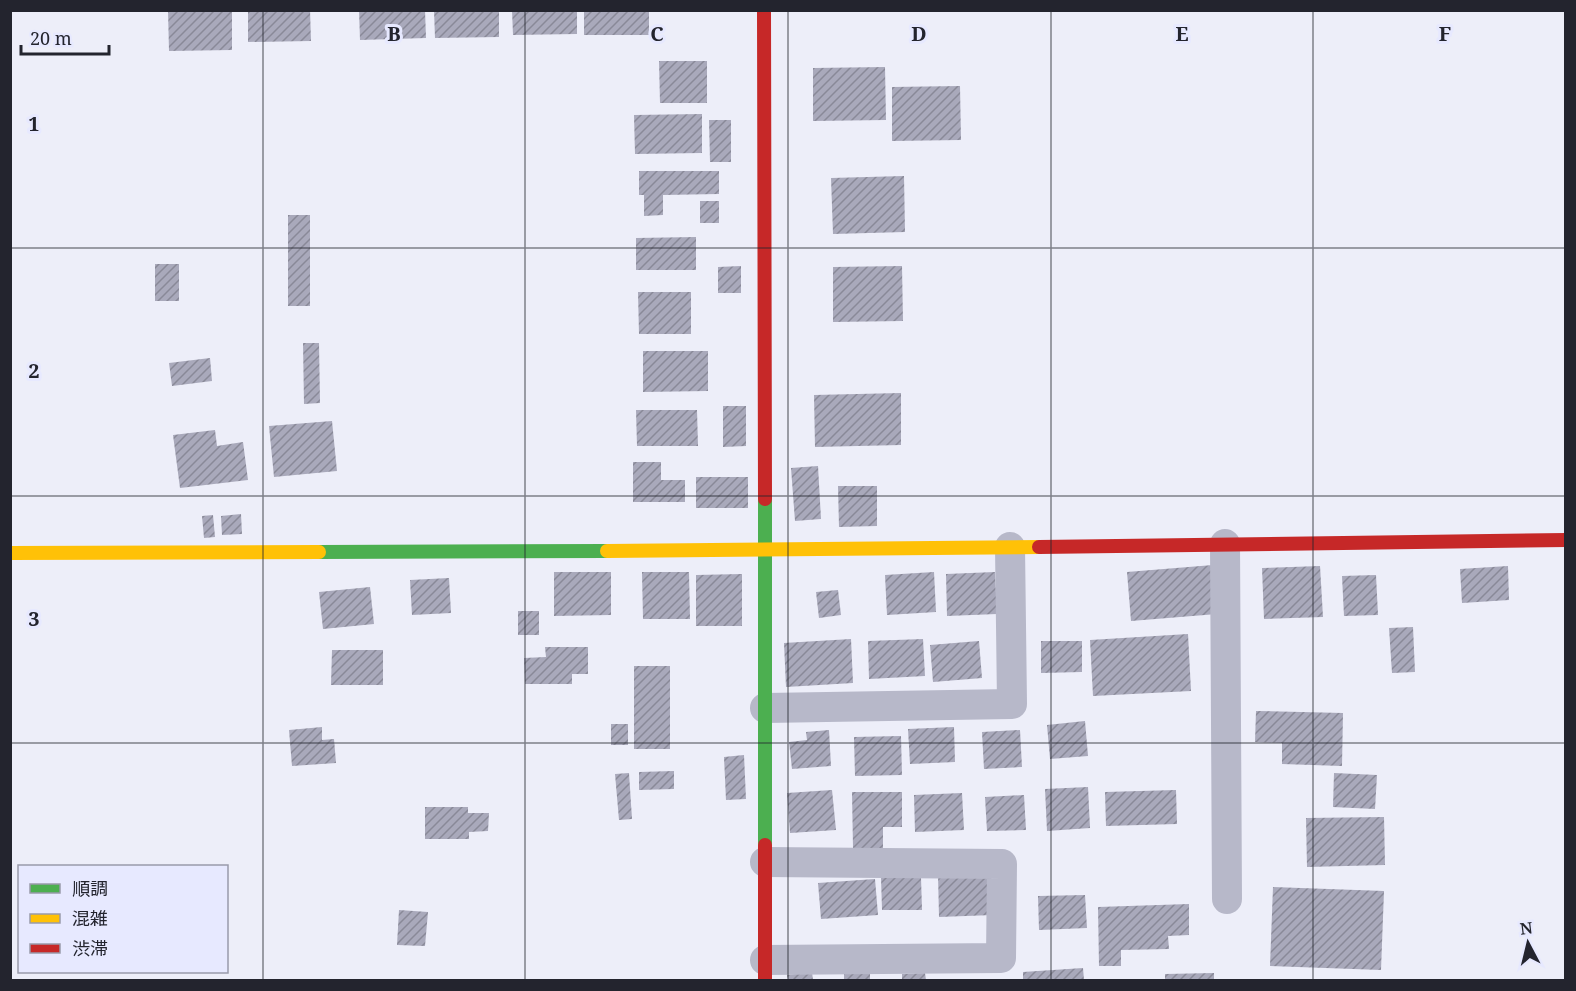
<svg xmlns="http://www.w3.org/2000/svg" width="1576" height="991" font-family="'Noto Serif','Noto Sans JP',serif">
  <defs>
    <pattern id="building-hatch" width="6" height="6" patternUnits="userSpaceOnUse" patternTransform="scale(1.5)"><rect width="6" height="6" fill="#a9a9bb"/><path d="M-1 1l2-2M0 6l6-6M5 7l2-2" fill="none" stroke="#898998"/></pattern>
  </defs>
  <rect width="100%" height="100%" fill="#edeef9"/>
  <g fill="url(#building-hatch)">
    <path d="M 168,10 L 232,10 L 232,50 L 169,51 Z"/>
    <path d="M 248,10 L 310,10 L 311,41 L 248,42 Z"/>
    <path d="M 359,10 L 425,10 L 426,38 L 360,40 Z"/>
    <path d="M 434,10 L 499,10 L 499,37 L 435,38 Z"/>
    <path d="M 512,10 L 577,10 L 577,34 L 513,35 Z"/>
    <rect x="584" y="10" width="65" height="25"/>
    <path d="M 659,61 L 707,61 L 707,103 L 660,103 Z"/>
    <path d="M 885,67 L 886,120 L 813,121 L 813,68 Z"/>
    <path d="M 960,86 L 961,140 L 892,141 L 892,87 Z"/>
    <path d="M 702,114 L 702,153 L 635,154 L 634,115 Z"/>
    <path d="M 709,120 L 731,120 L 731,162 L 710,162 Z"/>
    <path d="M 639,171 L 719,171 L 719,194 L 663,195 L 663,215 L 644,216 L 644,195 L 639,195 Z"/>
    <path d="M 904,176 L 905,232 L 833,234 L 831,178 Z"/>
    <rect x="700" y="201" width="19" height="22"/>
    <rect x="288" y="215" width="22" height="91"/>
    <path d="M 696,237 L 696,270 L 636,270 L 636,238 Z"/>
    <rect x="155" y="264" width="24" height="37"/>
    <path d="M 741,266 L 741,293 L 718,293 L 718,267 Z"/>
    <path d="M 902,266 L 903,321 L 833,322 L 833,267 Z"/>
    <path d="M 638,292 L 691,292 L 691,334 L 639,334 Z"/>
    <path d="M 303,343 L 319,343 L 320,403 L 304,404 Z"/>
    <path d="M 643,351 L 708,351 L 708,391 L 643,392 Z"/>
    <path d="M 210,358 L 212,381 L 172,386 L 169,363 Z"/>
    <path d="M 901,393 L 901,445 L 815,447 L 814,395 Z"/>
    <path d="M 723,406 L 746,406 L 746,446 L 723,447 Z"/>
    <path d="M 636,410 L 697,410 L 698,446 L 637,446 Z"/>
    <path d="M 332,421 L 337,471 L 274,477 L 269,426 Z"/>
    <path d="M 215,430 L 217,446 L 243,442 L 248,480 L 180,488 L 173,435 Z"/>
    <path d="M 633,462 L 661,462 L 661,480 L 685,480 L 685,502 L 633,502 Z"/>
    <path d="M 818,466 L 821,519 L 795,521 L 791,468 Z"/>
    <rect x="696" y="477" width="52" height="31"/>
    <path d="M 838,486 L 877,486 L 877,526 L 839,527 Z"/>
    <path d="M 241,514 L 242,534 L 222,535 L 221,516 Z"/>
    <path d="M 213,515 L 215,537 L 204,538 L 202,516 Z"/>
    <path d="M 1213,565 L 1217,614 L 1131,621 L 1127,572 Z"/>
    <path d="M 1320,566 L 1323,617 L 1264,619 L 1262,568 Z"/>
    <path d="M 1508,566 L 1509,600 L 1462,603 L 1460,569 Z"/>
    <path d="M 554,572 L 611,572 L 611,615 L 554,616 Z"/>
    <path d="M 642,572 L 689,572 L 690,619 L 643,619 Z"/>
    <path d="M 934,572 L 936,612 L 887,615 L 885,575 Z"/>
    <path d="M 995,572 L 997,614 L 947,616 L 946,574 Z"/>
    <path d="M 742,574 L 742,626 L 696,626 L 696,575 Z"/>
    <path d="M 1376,575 L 1378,615 L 1344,616 L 1342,576 Z"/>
    <path d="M 449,578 L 451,613 L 412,615 L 410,580 Z"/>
    <path d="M 370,587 L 374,624 L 323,629 L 319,592 Z"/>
    <path d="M 838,590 L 841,615 L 819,618 L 816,592 Z"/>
    <rect x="518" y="611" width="21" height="24"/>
    <path d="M 1413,627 L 1415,672 L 1392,673 L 1389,628 Z"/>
    <path d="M 1188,634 L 1191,691 L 1093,696 L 1090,640 Z"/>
    <path d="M 851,639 L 853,683 L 786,687 L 784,643 Z"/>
    <path d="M 923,639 L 925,676 L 869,679 L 868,641 Z"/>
    <path d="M 979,641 L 982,678 L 933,682 L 930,645 Z"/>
    <path d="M 1041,641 L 1082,641 L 1082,672 L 1041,673 Z"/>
    <path d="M 545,647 L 588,647 L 588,674 L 572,674 L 572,684 L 525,684 L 524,658 L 546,657 Z"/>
    <path d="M 332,650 L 383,650 L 383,685 L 331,685 Z"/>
    <rect x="634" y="666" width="36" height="83"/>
    <path d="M 1256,711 L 1343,713 L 1342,766 L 1282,764 L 1282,743 L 1255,742 Z"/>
    <path d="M 1085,721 L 1088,756 L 1050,759 L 1047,725 Z"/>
    <rect x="611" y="724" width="17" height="21"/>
    <path d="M 322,727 L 322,740 L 334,739 L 336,763 L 292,766 L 289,730 Z"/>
    <path d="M 954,727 L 955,762 L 910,764 L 908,729 Z"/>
    <path d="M 829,730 L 831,766 L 792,769 L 789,742 L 807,740 L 806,732 Z"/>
    <path d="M 1020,730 L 1022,767 L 984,769 L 982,732 Z"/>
    <path d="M 901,736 L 902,775 L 855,776 L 854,737 Z"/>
    <path d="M 744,755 L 746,799 L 726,800 L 724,757 Z"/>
    <path d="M 674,771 L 674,789 L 639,790 L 639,772 Z"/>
    <path d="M 629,773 L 632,819 L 619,820 L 615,774 Z"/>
    <path d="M 1334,773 L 1377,775 L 1375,809 L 1333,807 Z"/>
    <path d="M 1088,787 L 1090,828 L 1047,831 L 1045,789 Z"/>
    <path d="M 832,790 L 836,830 L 790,833 L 787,793 Z"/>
    <path d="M 1176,790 L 1177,824 L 1106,826 L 1105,792 Z"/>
    <path d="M 852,792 L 902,792 L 902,827 L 883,827 L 883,848 L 853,848 Z"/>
    <path d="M 962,793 L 964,830 L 915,832 L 914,795 Z"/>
    <path d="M 1024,795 L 1026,830 L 987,831 L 985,797 Z"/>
    <path d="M 425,807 L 468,807 L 468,813 L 489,813 L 488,831 L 469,832 L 469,839 L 425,839 Z"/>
    <path d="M 1384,817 L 1385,865 L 1307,867 L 1306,818 Z"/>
    <path d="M 991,872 L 993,915 L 939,917 L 938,874 Z"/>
    <path d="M 921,877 L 922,910 L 882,910 L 881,878 Z"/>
    <path d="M 875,879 L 878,915 L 821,919 L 818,883 Z"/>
    <path d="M 1273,887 L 1384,891 L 1381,970 L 1270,966 Z"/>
    <path d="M 1085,895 L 1087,928 L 1039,930 L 1038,896 Z"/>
    <path d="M 1189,904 L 1189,935 L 1168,936 L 1169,949 L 1121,950 L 1121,966 L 1099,966 L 1098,907 Z"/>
    <path d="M 399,910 L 428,912 L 425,946 L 397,945 Z"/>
    <path d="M 1083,968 L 1084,980 L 1023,980 L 1023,972 Z"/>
    <path d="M 812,972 L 813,980 L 788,980 L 787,975 Z"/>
    <path d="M 925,973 L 926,980 L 902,980 L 902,974 Z"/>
    <path d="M 1214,973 L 1214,980 L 1165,980 L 1165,974 Z"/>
    <rect x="844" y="974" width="26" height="6"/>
  </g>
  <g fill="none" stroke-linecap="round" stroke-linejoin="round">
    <g stroke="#b7b8c9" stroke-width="30">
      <path d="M 1225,544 L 1227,899"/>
      <path d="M 765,708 L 1012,704 L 1010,547"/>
      <path d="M 765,862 L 1002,864 L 1001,958 L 765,960"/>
    </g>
    <g stroke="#4caf50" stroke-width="14">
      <path d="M 765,499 L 765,845"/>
      <path d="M 319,552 L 607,551"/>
    </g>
    <g stroke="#ffc107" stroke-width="14">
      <path d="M 607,551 L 1039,547"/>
      <path d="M 10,553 L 319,552"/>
    </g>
    <g stroke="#c62828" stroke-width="14">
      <path d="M 764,10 L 765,499"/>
      <path d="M 1039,547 L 1566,540"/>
      <path d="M 765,845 L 765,980"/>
    </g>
  </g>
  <path fill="none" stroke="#23242e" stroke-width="1.5" stroke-opacity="0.55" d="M 263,10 L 263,980M 525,10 L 525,980M 788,10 L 788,980M 1051,10 L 1051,980M 1313,10 L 1313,980M 10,248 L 1566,248M 10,496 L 1566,496M 10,743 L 1566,743"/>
  <g font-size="20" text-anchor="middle" font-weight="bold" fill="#23242e" stroke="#e7e9ff" stroke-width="6" stroke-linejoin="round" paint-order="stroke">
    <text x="394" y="41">B</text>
    <text x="657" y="41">C</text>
    <text x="919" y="41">D</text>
    <text x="1182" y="41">E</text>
    <text x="1445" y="41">F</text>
    <text x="34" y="131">1</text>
    <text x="34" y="378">2</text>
    <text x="34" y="626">3</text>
  </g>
  <rect width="1576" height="991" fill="none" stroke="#23242e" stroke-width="24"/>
  <rect x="18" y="865" width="210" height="108" fill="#e7e9ff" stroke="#999aab" stroke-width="1.5"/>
  <rect x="30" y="884" width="30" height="9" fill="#4caf50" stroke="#999aab" stroke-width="1.5"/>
  <text x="72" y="895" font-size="18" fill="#23242e">順調</text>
  <rect x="30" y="914" width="30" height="9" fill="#ffc107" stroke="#999aab" stroke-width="1.5"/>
  <text x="72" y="925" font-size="18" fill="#23242e">混雑</text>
  <rect x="30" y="944" width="30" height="9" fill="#c62828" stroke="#999aab" stroke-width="1.5"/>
  <text x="72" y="955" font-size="18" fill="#23242e">渋滞</text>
  <g transform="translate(1528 943) rotate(353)" stroke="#e7e9ff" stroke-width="4.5" paint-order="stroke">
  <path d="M0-4.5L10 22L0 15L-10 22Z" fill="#23242e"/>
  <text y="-9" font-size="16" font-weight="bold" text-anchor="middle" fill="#23242e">N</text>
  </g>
  <path d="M21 45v9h88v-9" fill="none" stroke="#23242e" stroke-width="3"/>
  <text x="30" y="45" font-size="18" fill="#23242e" stroke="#e7e9ff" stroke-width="4.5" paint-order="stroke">20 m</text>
</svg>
